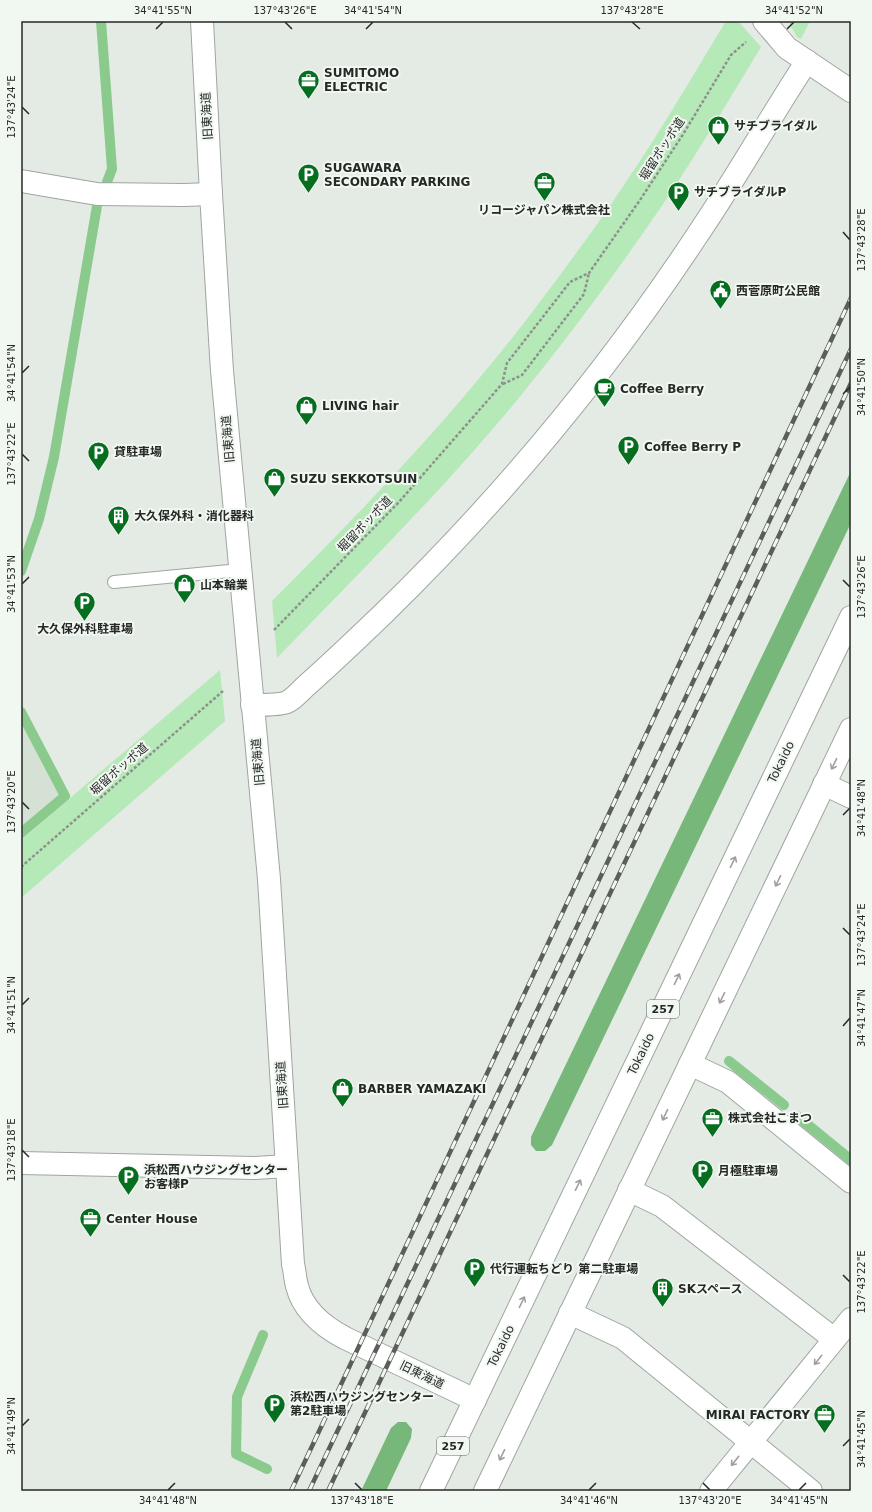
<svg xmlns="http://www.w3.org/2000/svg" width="872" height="1512" font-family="'DejaVu Sans','Noto Sans JP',sans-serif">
  <rect width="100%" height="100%" fill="#e4eae4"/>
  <path fill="#d5e1d5" d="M 21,722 L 59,795 L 21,827 Z"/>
  <g fill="#b6e9b8">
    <path d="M 726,21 L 738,21 L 761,47 C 727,103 694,159 657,213 C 613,277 567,339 518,399 C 443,490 359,573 277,658 L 272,601 C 364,509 454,415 533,311 C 563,271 594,230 622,188 C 659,134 692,77 726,21 Z"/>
    <path d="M 788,21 L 810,21 L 801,39 L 797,37 Z"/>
    <path d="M 220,670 L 225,721 L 21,898 L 21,840 Z"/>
  </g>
  <g fill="#77b77a">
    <path d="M 851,471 L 851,523 L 552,1145 L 545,1151 L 536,1151 L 531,1145 L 531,1137 Z"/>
    <path d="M 398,1422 L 406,1422 L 412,1429 L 411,1438 L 386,1491 L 361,1491 L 391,1428 Z"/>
  </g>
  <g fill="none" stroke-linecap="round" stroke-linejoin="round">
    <g stroke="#8aca8d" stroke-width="10">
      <path d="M 101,21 L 112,169 L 107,182"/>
      <path d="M 21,571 L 39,519 L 54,457 L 97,206"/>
      <path d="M 21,712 L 65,796 L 21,833"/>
      <path d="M 729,1061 L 784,1105"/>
      <path d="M 797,1116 L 851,1160"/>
      <path d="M 263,1335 L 237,1397 L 236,1454 L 267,1469"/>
    </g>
    <defs>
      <path id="service" d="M 114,582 L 240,570"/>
      <g id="minor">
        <path d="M 764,21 L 787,48 L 851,91"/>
        <path d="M 21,181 L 97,194 L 184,195 L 211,194"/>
        <path d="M 252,705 C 260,705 281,705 287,702 C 294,699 301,690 307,685 C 333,662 358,638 383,614 C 500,500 606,373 696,237 C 735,180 769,119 807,61"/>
        <path d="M 824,784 L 851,797"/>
        <path d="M 690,1064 L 728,1082 L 851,1182"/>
        <path d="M 21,1163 L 255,1168 L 287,1166"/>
        <path d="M 629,1190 L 662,1206 L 834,1339"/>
        <path d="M 570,1313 L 623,1338 L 811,1491"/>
        <path d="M 711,1491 L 851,1319"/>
      </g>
      <path id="tertiary" d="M 202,21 L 211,194 L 222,371 L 269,879 L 293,1264 C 295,1272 295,1279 297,1286 C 303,1310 324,1327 345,1338 L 475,1400"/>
      <g id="trunk">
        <path d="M 431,1491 L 851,617"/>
        <path d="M 485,1491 L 851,729"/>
      </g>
    </defs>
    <use href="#service" stroke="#9fa59f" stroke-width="14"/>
    <use href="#minor" stroke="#9fa59f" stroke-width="24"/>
    <use href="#tertiary" stroke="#9fa59f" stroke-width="24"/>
    <use href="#trunk" stroke="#9fa59f" stroke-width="24"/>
    <g stroke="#8d918d" stroke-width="2.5" stroke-dasharray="3 2" stroke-linecap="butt">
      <path d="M 503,384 L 522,375 L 584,294 L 589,273"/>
      <path d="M 274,630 L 399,502 L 502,384 L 507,363 L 570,282 L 589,273 L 640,200 L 682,136 L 731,55 L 746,42"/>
      <path d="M 21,867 L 223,691"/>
    </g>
    <use href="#service" stroke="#fff" stroke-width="12"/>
    <use href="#minor" stroke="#fff" stroke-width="22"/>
    <use href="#tertiary" stroke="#fff" stroke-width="22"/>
    <use href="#trunk" stroke="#fff" stroke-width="22"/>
    <defs>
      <g id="rail">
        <path d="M 291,1491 L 851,298"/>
        <path d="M 309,1491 L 851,349"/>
        <path d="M 328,1491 L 851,383"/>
      </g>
    </defs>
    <use href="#rail" stroke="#5b5e5b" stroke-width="4.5"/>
    <use href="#rail" stroke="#f1f7f1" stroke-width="3" stroke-dasharray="9" stroke-linecap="butt"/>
  </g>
  <defs><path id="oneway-shaft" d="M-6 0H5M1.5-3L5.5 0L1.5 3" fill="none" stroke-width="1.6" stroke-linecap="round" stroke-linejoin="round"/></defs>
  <g stroke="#9e9f9e">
    <use href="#oneway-shaft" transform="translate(834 764) rotate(116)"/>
    <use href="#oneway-shaft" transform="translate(733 862) rotate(-64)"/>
    <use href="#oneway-shaft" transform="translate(778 881) rotate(116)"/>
    <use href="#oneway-shaft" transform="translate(677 979) rotate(-64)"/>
    <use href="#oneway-shaft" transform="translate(722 998) rotate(116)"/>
    <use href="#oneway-shaft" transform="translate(665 1115) rotate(116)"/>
    <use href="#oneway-shaft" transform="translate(578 1185) rotate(-64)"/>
    <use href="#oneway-shaft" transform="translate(522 1302) rotate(-64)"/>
    <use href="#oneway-shaft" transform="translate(818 1360) rotate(129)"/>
    <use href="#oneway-shaft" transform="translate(502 1455) rotate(116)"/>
    <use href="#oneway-shaft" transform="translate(735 1461) rotate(129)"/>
  </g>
  <path fill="none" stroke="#272927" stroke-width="1.5" d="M 285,22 L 292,29M 632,22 L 640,29M 156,29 L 163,22M 366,29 L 373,22M 787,29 L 794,22M 22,107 L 29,114M 843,232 L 850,240M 22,373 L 29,366M 843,394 L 850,387M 22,454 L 29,461M 843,580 L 850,587M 22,584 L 29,577M 22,802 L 29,809M 843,815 L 850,808M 843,928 L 850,935M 22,1005 L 29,998M 843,1026 L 850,1018M 22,1150 L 29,1157M 843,1275 L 850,1282M 22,1426 L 29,1419M 843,1446 L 850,1439M 355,1483 L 362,1490M 703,1483 L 710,1490M 168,1490 L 175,1483M 589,1490 L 596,1483M 799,1490 L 806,1483"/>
  <defs>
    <symbol id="office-pin" viewBox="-11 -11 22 30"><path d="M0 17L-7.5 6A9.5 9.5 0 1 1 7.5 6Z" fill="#056f1f" stroke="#f1f7f1"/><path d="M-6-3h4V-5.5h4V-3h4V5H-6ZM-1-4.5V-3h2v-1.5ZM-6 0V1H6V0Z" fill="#fff"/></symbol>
    <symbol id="shop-pin" viewBox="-11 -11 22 30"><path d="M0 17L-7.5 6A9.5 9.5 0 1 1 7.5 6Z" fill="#056f1f" stroke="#f1f7f1"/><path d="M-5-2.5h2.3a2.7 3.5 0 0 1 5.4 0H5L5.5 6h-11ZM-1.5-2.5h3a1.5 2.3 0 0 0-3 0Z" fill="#fff"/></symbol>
    <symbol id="parking-pin" viewBox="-11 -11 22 30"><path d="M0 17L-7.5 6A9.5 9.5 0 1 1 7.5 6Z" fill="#056f1f" stroke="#f1f7f1"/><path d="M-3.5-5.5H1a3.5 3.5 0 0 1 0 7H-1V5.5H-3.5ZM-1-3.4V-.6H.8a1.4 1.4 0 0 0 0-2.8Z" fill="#fff"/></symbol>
    <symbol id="civic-pin" viewBox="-11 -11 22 30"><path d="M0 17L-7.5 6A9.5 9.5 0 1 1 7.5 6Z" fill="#056f1f" stroke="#f1f7f1"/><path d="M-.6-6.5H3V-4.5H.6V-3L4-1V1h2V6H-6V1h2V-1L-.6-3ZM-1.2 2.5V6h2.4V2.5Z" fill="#fff"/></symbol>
    <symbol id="cafe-pin" viewBox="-11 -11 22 30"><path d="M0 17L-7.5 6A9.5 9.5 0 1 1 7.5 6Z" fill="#056f1f" stroke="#f1f7f1"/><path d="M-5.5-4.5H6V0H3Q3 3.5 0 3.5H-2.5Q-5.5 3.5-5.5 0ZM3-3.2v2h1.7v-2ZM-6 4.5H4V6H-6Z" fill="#fff"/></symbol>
    <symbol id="building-pin" viewBox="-11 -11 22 30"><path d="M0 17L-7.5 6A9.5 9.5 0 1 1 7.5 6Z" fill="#056f1f" stroke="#f1f7f1"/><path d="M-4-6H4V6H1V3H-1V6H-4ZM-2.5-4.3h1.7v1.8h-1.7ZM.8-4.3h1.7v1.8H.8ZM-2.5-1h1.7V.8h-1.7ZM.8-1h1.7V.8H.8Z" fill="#fff"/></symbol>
  </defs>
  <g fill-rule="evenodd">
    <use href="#office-pin" x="296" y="68" width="25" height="34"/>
    <use href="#shop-pin" x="706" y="114" width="25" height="34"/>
    <use href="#parking-pin" x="296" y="162" width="25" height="34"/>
    <use href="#office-pin" x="532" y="170" width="25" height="34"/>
    <use href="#parking-pin" x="666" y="180" width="25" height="34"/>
    <use href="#civic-pin" x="708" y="278" width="25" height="34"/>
    <use href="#cafe-pin" x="592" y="376" width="25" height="34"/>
    <use href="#shop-pin" x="294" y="394" width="25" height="34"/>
    <use href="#parking-pin" x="616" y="434" width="25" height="34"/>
    <use href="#parking-pin" x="86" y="440" width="25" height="34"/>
    <use href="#shop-pin" x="262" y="466" width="25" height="34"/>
    <use href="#building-pin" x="106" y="504" width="25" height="34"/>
    <use href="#shop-pin" x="172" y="572" width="25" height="34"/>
    <use href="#parking-pin" x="72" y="590" width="25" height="34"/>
    <use href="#shop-pin" x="330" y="1076" width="25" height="34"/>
    <use href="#office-pin" x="700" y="1106" width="25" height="34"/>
    <use href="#parking-pin" x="690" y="1158" width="25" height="34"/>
    <use href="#parking-pin" x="116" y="1164" width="25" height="34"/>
    <use href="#office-pin" x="78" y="1206" width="25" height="34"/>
    <use href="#parking-pin" x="462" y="1256" width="25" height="34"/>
    <use href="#building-pin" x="650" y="1276" width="25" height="34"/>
    <use href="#parking-pin" x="262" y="1392" width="25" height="34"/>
    <use href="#office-pin" x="812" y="1402" width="25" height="34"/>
  </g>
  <g text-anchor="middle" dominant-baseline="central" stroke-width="4" stroke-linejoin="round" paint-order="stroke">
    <g fill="#f1f7f1" stroke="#646764" stroke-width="1">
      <rect x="647" y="1000" width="32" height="18" rx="3"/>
      <rect x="437" y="1437" width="32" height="18" rx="3"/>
    </g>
    <g font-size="11" font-weight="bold" fill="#272927">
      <text x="663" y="1009">257</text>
      <text x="453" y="1446">257</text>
    </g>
    <g font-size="12" font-weight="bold" fill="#272927" stroke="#f1f7f1" text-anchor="start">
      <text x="324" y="73">SUMITOMO<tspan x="324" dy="14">ELECTRIC</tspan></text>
      <text x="734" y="126">サチブライダル</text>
      <text x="324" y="168">SUGAWARA<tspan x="324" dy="14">SECONDARY PARKING</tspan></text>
      <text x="694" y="192">サチブライダルP</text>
      <text x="544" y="210" text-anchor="middle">リコージャパン株式会社</text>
      <text x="736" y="291">西菅原町公民館</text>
      <text x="620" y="389">Coffee Berry</text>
      <text x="322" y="406">LIVING hair</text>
      <text x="644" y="447">Coffee Berry P</text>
      <text x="114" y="452">貸駐車場</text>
      <text x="290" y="479">SUZU SEKKOTSUIN</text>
      <text x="134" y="516">大久保外科・消化器科</text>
      <text x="200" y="585">山本輪業</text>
      <text x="85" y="629" text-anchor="middle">大久保外科駐車場</text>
      <text x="358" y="1089">BARBER YAMAZAKI</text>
      <text x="728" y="1118">株式会社こまつ</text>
      <text x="144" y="1170">浜松西ハウジングセンター<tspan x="144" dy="14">お客様P</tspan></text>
      <text x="718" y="1171">月極駐車場</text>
      <text x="106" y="1219">Center House</text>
      <text x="490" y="1269">代行運転ちどり 第二駐車場</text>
      <text x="678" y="1289">SKスペース</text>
      <text x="290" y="1397">浜松西ハウジングセンター<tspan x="290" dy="14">第2駐車場</tspan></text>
      <text x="810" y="1415" text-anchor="end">MIRAI FACTORY</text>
    </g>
    <g font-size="12" fill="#272927" stroke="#f1f7f1">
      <text transform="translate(207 116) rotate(-93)">旧東海道</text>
      <text transform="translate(662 149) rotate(-57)">堀留ポッポ道</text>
      <text transform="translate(228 439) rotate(-95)">旧東海道</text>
      <text transform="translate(365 524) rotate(-46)">堀留ポッポ道</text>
      <text transform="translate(258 762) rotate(-95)">旧東海道</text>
      <text transform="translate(781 762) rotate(-64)">Tokaido</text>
      <text transform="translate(119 769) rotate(-41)">堀留ポッポ道</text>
      <text transform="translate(641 1054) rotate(-64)">Tokaido</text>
      <text transform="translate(282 1085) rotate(-94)">旧東海道</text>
      <text transform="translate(501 1346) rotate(-64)">Tokaido</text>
      <text transform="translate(422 1375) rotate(26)">旧東海道</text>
    </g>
  </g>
  <rect width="872" height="1512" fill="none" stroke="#f1f7f1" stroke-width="44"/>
  <rect x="22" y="22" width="828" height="1468" fill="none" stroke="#272927" stroke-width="1.5"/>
  <g font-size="10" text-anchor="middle" fill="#272927">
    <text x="163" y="14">34°41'55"N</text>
    <text x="285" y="14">137°43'26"E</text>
    <text x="373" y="14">34°41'54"N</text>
    <text x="632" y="14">137°43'28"E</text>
    <text x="794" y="14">34°41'52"N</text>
    <text transform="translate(11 107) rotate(-90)" y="4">137°43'24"E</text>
    <text transform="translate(861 240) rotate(-90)" y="4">137°43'28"E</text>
    <text transform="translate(11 373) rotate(-90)" y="4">34°41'54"N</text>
    <text transform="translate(861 387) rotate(-90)" y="4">34°41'50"N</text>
    <text transform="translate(11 454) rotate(-90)" y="4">137°43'22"E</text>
    <text transform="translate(11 584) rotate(-90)" y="4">34°41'53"N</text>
    <text transform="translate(861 587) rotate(-90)" y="4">137°43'26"E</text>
    <text transform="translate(11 802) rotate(-90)" y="4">137°43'20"E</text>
    <text transform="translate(861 808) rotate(-90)" y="4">34°41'48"N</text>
    <text transform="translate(861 935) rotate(-90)" y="4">137°43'24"E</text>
    <text transform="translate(11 1005) rotate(-90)" y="4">34°41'51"N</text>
    <text transform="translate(861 1018) rotate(-90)" y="4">34°41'47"N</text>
    <text transform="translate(11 1150) rotate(-90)" y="4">137°43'18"E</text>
    <text transform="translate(861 1282) rotate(-90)" y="4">137°43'22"E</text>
    <text transform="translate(11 1426) rotate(-90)" y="4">34°41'49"N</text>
    <text transform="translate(861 1439) rotate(-90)" y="4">34°41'45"N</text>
    <text x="168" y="1504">34°41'48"N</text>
    <text x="362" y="1504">137°43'18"E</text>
    <text x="589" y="1504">34°41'46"N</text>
    <text x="710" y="1504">137°43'20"E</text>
    <text x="799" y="1504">34°41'45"N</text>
  </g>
</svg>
